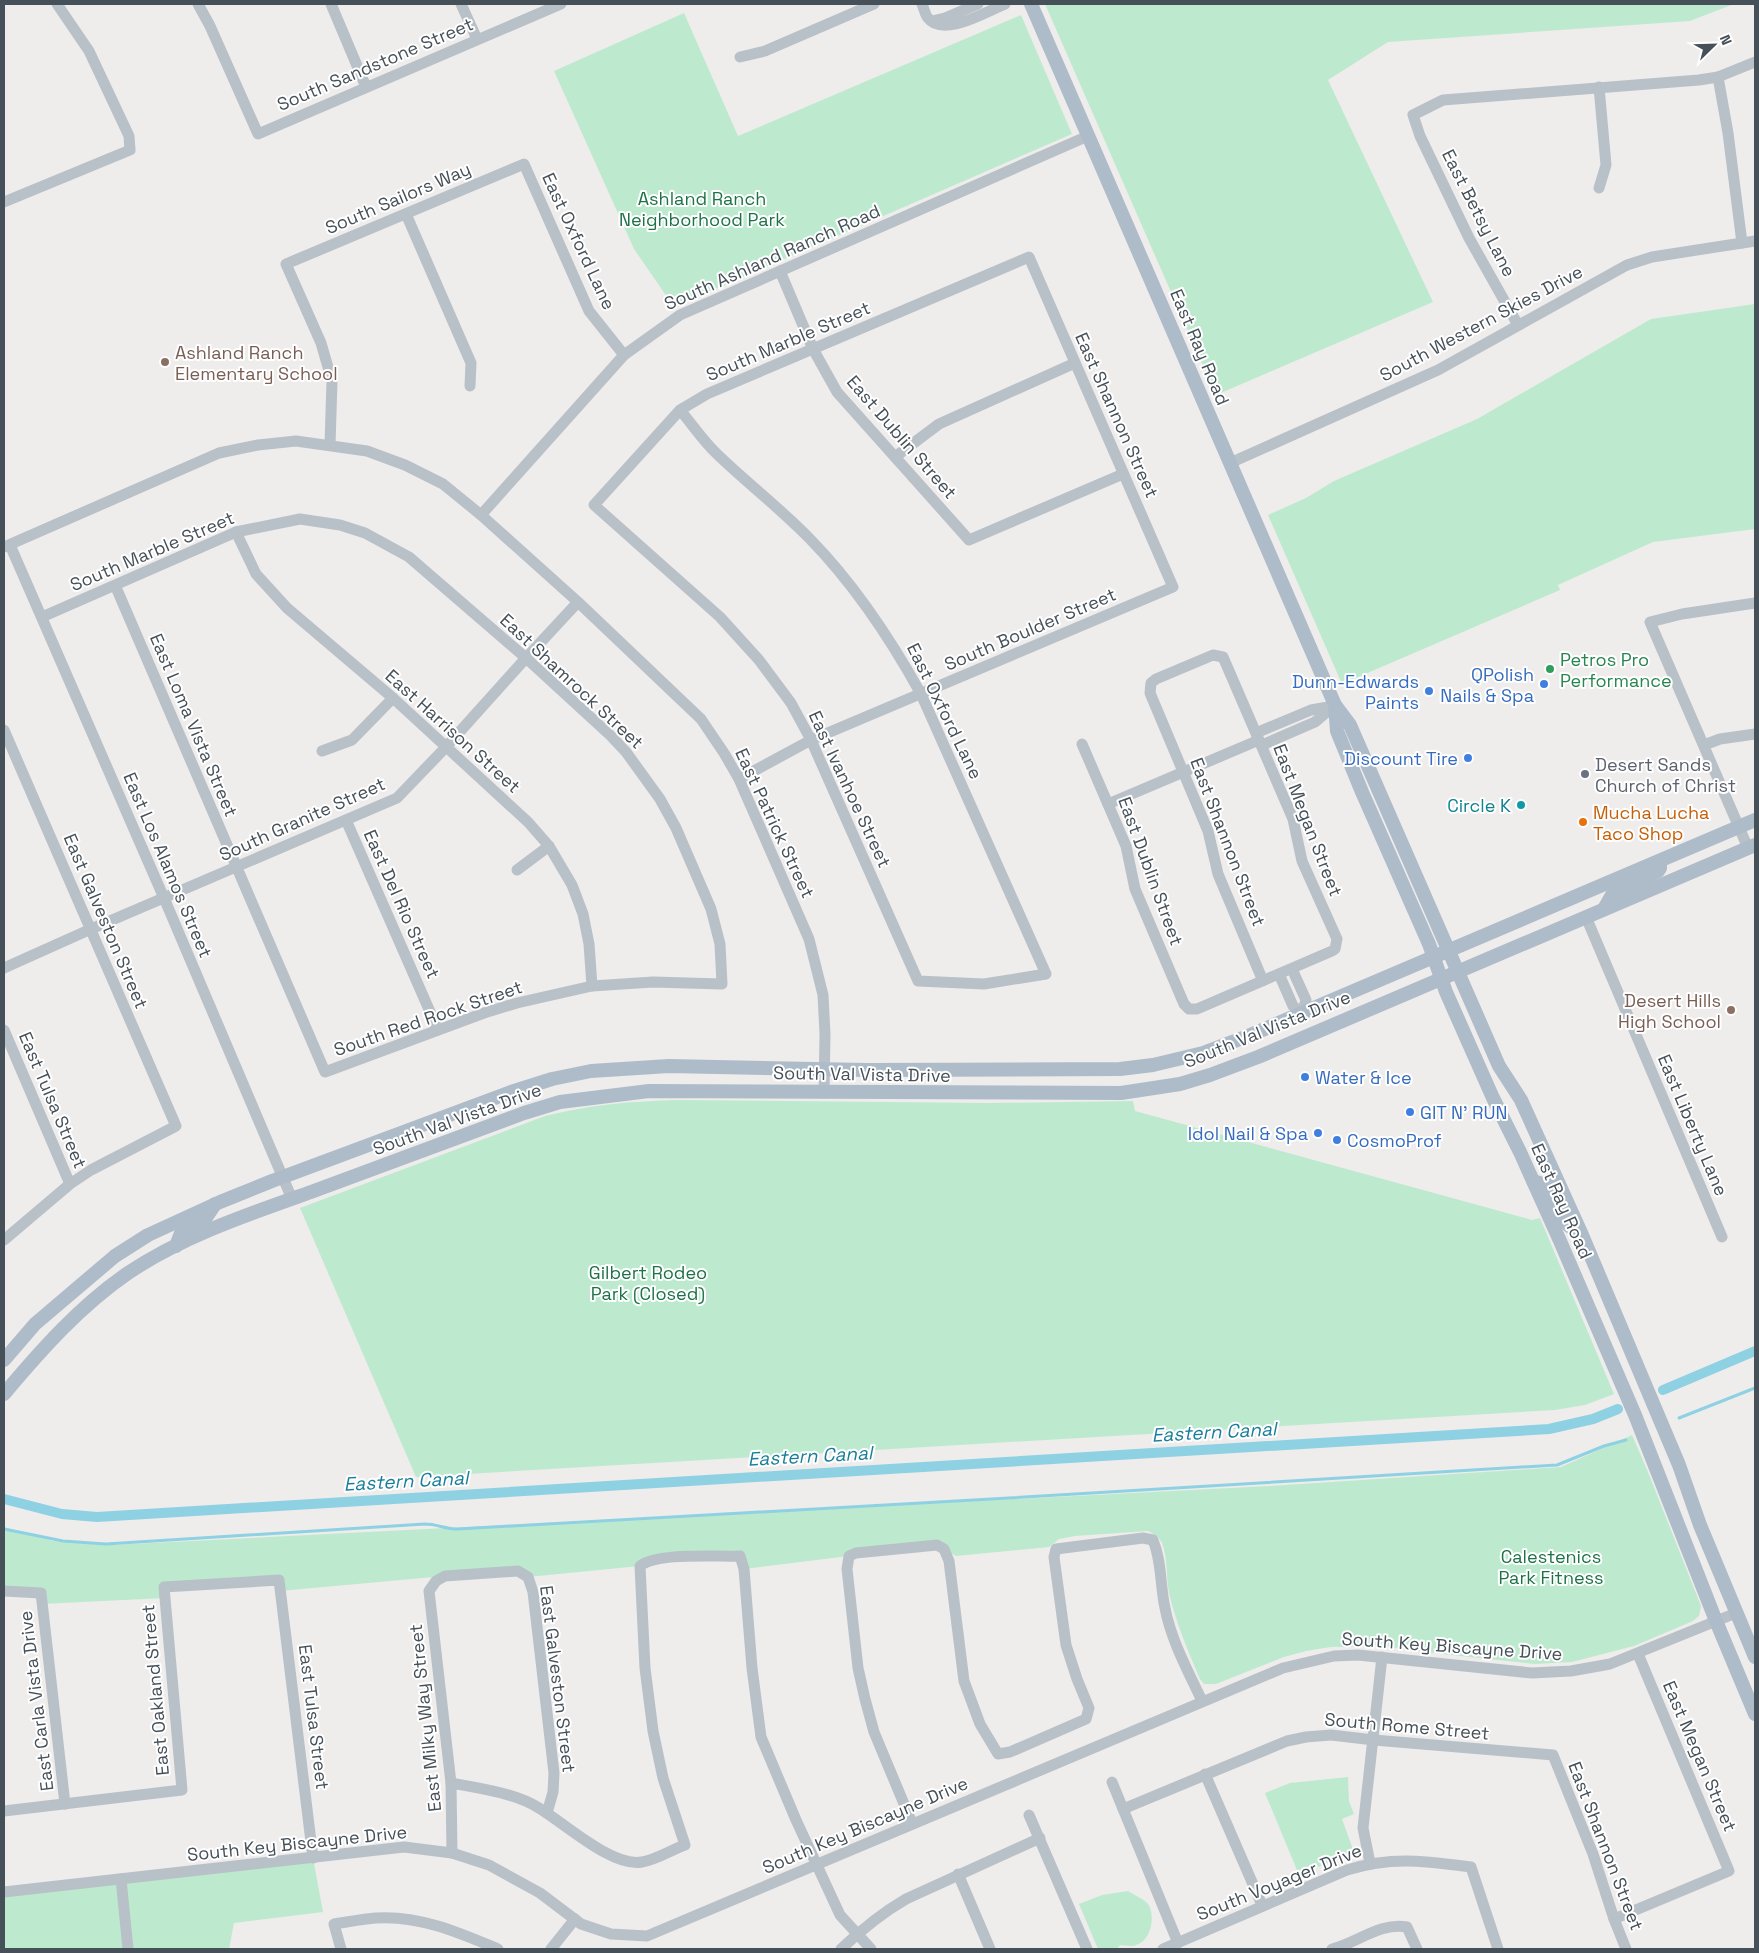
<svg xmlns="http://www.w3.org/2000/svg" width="1759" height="1953" font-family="'Space Grotesk',sans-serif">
  <rect width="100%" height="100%" fill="#efecec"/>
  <g fill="#bdeacf">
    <path d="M 1045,4 L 1734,4 L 1690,21 L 1388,42 L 1328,80 L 1433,302 L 1216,395 Z"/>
    <path d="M 684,13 L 738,136 L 1021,15 L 1072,134 L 674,307 L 634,249 L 554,71 Z"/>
    <path d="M 1755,304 L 1755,529 L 1653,542 L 1558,585 L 1560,590 L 1342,684 L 1268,515 L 1306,498 L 1334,481 L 1477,419 L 1651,319 Z"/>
    <path d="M 677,1100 L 990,1103 L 1133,1101 L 1135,1111 L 1532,1220 L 1540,1218 L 1614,1394 L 1585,1405 L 1555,1410 L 416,1477 L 300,1208 L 545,1116 C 589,1105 632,1101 677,1100 Z"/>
    <path d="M 1632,1435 L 1648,1472 L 1701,1606 L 1699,1616 L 1693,1621 L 1634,1646 L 1572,1662 L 1535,1664 L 1424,1652 L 1383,1646 L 1331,1647 L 1306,1651 L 1284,1657 L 1216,1684 L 1204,1684 L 1200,1679 C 1188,1651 1176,1623 1169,1593 C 1166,1577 1168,1558 1162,1543 C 1159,1537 1154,1534 1148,1531 L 1075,1536 L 1059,1539 L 1049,1547 L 956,1556 L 944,1549 L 849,1556 L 744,1569 L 739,1556 L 669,1558 L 640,1566 L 528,1577 L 518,1571 L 445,1576 L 280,1591 L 279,1581 L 164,1587 L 165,1598 L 42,1604 L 41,1593 L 4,1591 L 4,1527 L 53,1541 L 112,1545 L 1269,1486 L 1561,1467 Z"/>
    <path d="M 1348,1777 L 1349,1801 L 1354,1814 L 1342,1819 L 1354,1852 L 1299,1875 L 1265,1793 L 1290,1783 Z"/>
    <path d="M 313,1858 L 323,1912 L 234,1923 L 229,1949 L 4,1949 L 4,1892 Z"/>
    <path d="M 1128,1891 C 1134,1895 1144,1899 1148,1904 C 1156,1916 1151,1941 1136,1945 C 1132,1947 1125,1945 1120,1945 L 1117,1949 L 1098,1949 L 1079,1904 L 1102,1895 Z"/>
  </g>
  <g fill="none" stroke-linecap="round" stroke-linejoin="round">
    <g stroke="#8ed1e3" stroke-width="3">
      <path d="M 1679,1418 L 1755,1388"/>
      <path d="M 4,1529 L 63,1541 L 106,1544 L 425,1524 C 437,1524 445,1529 458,1529 L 1009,1498 L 1557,1465 L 1604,1446 L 1626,1440"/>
    </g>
    <g stroke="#8ed1e3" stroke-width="10">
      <path d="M 1663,1390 L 1755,1351"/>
      <path d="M 4,1499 L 62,1514 L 97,1517 L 1549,1429 L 1593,1419 L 1618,1409"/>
    </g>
    <g stroke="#b9c1c8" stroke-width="11">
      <path d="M 198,4 L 210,26 L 258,134 L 561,4"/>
      <path d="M 331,4 L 366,87"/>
      <path d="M 461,4 L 477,39"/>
      <path d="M 922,4 C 924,8 925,15 928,18 C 943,38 987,11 1005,4"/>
      <path d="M 932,21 L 945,18 L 978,4"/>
      <path d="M 740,57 L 765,51 L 874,4"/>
      <path d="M 1718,77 L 1728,133 L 1742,243"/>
      <path d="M 1599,188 L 1606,165 L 1599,87"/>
      <path d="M 4,202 L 130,150 L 129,136 L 89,51 L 57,4"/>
      <path d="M 406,214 L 471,363 L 470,386"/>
      <path d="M 780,271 L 813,349 L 837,392 L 969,540 L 1123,474"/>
      <path d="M 1518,325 L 1469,238 L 1420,136 L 1413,115 L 1443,100 L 1699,80 L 1718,77 L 1755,62"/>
      <path d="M 680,410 C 692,424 703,441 717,454 C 747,483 781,509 810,539 C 855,585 890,638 921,694 L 1046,974 L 984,984 L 918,981 L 811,740 L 791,703 L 759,660 L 720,617 L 594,505 L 680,410 L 707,394 L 1029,257 L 1173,587 L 811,740 L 739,779"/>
      <path d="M 330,445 L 332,381 L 321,343 L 286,264 L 524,164 L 589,311 L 624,355"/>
      <path d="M 895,457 L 939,424 L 1075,363"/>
      <path d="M 1230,463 L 1438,370 L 1627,265 L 1652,257 L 1755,241"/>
      <path d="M 481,515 L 624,355 L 680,315 L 1088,136"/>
      <path d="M 236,532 L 256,574 L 287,608 L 393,698 L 528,822 L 549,846 L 572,885 L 583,914 L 589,944 L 592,986"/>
      <path d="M 10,545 L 164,898 L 292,1199"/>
      <path d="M 4,547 L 219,453 L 258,445 L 296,441 L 367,451 L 405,465 L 443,484 L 481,515 L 578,602 L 701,719 L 724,753 L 739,779 L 809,939 L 823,995 L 825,1034 L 824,1093"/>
      <path d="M 42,617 L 236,532 L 300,519 L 340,525 L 365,533 L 409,557 L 526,658 L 611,736 L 626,752 L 660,799 L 676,828 L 711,909 L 720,944 L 722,984 L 653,982 L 592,986 L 517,1003 L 484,1013 L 325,1072 L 115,585"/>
      <path d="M 4,730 L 176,1126 L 91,1170 L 70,1184 L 4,1240"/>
      <path d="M 1256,733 L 1311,710 L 1334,706"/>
      <path d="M 1082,744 L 1126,846 L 1135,889 L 1184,1004 L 1189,1009 L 1197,1009 L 1332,951 L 1335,949 L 1337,939 L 1302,861 L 1293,819 L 1223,657 L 1213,655 L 1156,679 L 1151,683 L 1150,693 L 1208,831 L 1218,874 L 1263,981"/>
      <path d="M 1262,745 L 1315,722 L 1335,705"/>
      <path d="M 1704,745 L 1720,739 L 1755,734"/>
      <path d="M 322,751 L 352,740 L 393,698"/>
      <path d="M 1108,804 L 1259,740"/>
      <path d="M 346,820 L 438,1030"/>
      <path d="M 1748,848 L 1650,622 L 1682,614 L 1755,603"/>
      <path d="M 517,870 L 549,846"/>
      <path d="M 1586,917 L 1722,1237"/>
      <path d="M 4,968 L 91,929 L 397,798 L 446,747 L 526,658 L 578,602"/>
      <path d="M 1279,974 L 1293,1006 L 1302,1013 L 1306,1000 L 1292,969"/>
      <path d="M 4,1030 L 70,1184"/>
      <path d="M 4,1591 L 41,1593 L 65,1804"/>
      <path d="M 1205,1774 L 1262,1905"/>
      <path d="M 1112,1782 L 1178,1943"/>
      <path d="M 451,1783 C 479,1788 515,1793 539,1808 C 564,1823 613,1868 642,1862 C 656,1860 671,1850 685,1845 L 663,1778 L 653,1731 L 645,1668 L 640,1566 C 658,1552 715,1557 740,1556 L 744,1569 L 752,1668 L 761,1737 L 796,1820 L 840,1915 L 871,1949"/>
      <path d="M 1123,1809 L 1287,1741 L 1306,1737 L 1331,1735 L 1374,1740 L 1553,1755 L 1593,1854 L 1614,1919 L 1626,1949"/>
      <path d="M 4,1811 L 182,1790 L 164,1587 L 279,1580 L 313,1858"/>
      <path d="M 1029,1815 L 1087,1949"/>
      <path d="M 912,1823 L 874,1732 L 865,1699 L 858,1668 L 847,1569 L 849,1556 L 856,1553 L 937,1545 L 944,1549 L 949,1561 L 964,1681 L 980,1724 L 998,1754 L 1010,1752 L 1086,1719 L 1089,1708 L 1077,1679 L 1066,1645 L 1054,1557 L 1056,1549 L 1143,1538 L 1153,1540 C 1162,1562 1160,1586 1165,1608 C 1171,1640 1188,1671 1202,1701"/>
      <path d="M 452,1853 L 451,1783 L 429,1591 L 436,1581 L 445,1576 L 518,1571 L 528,1577 L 533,1592 L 554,1773 L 553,1792 L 547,1813"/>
      <path d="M 1370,1863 L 1363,1828 L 1382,1657"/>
      <path d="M 958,1874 L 990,1949"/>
      <path d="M 121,1879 L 128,1949"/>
      <path d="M 4,1892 L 404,1847 L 452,1853 L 489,1865 L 540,1893 L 581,1924 L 611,1934 L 647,1936 L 1283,1668 L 1334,1656 L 1358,1655 L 1532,1673 L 1571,1671 L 1610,1664 L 1736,1613"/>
      <path d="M 1614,1919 L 1729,1871 L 1638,1654"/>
      <path d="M 341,1949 L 334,1924 C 348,1922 362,1919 376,1918 C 419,1915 460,1933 498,1949"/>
      <path d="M 551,1949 L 575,1919"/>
      <path d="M 841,1949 C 861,1930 882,1913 906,1899 L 1040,1838"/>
      <path d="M 1163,1949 L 1347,1870 C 1392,1856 1424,1861 1471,1867 L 1498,1949"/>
      <path d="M 1332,1949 C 1357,1943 1380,1922 1407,1927 L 1417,1949"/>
    </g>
    <g stroke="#aebcc9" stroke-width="14">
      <path d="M 1031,4 L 1335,705 L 1350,725 L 1499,1066 L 1521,1100 L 1582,1235 L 1679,1465 L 1700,1525 L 1755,1657"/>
      <path d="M 1335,705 L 1337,731 L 1362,792 L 1429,944 L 1446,992 L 1493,1098 L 1520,1152 L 1560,1241 L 1635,1415 L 1716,1621 L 1755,1714"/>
      <path d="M 1604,909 L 1612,895 L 1658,871 L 1660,868 L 1660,861"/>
      <path d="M 1533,1181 C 1563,1188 1551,1206 1566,1223 C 1570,1227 1575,1230 1579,1233"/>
      <path d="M 176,1246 L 181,1233 L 205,1219 L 215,1204"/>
      <path d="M 4,1360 L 35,1324 L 115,1256 L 148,1235 L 220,1202 L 272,1181 L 511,1092 L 552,1079 L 591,1071 L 669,1066 L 867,1070 L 1120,1069 L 1153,1065 L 1203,1053 L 1248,1036 L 1755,820"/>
      <path d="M 4,1394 C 41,1350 80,1306 128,1273 C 183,1236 249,1214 311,1192 C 382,1166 453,1140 524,1113 L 560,1102 L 649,1091 L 1121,1093 L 1180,1084 L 1210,1075 L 1258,1057 L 1755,845"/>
    </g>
  </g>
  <g fill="#8d6e63" stroke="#fff" stroke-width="2">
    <circle cx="165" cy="362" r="5"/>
    <circle cx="1731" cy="1010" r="5"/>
  </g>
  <circle fill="#2e9e5b" stroke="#fff" stroke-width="2" cx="1550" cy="669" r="5"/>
  <g fill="#3f7fe0" stroke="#fff" stroke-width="2">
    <circle cx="1544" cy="684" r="5"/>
    <circle cx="1429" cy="691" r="5"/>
    <circle cx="1468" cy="758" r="5"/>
    <circle cx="1305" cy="1077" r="5"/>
    <circle cx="1410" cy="1112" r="5"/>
    <circle cx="1318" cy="1133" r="5"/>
    <circle cx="1337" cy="1140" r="5"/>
  </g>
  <circle fill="#6b7280" stroke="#fff" stroke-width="2" cx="1585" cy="774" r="5"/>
  <circle fill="#0f9aa8" stroke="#fff" stroke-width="2" cx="1521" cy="805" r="5"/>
  <circle fill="#e8710a" stroke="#fff" stroke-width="2" cx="1583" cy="822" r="5"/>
  <g text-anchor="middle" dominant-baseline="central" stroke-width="4" stroke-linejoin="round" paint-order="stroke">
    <g font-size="18" fill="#465058" stroke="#fff">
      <text transform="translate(375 64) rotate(-23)">South Sandstone Street</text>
      <text transform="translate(398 198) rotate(-23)">South Sailors Way</text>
      <text transform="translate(1479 213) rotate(63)">East Betsy Lane</text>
      <text transform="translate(579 241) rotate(65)">East Oxford Lane</text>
      <text transform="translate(772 257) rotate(-24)">South Ashland Ranch Road</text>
      <text transform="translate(1481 323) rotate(-28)">South Western Skies Drive</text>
      <text transform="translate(788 341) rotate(-23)">South Marble Street</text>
      <text transform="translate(1200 347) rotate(67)">East Ray Road</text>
      <text transform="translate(1117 415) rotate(66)">East Shannon Street</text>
      <text transform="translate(902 437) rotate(49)">East Dublin Street</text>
      <text transform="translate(152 551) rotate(-23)">South Marble Street</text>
      <text transform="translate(1030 629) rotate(-23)">South Boulder Street</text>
      <text transform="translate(572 681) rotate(43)">East Shamrock Street</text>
      <text transform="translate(945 711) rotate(64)">East Oxford Lane</text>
      <text transform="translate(194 725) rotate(67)">East Loma Vista Street</text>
      <text transform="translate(453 731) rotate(42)">East Harrison Street</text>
      <text transform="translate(850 789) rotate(65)">East Ivanhoe Street</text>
      <text transform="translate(302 819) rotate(-24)">South Granite Street</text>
      <text transform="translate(1308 820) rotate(69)">East Megan Street</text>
      <text transform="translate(775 823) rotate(65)">East Patrick Street</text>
      <text transform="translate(1228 842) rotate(69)">East Shannon Street</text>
      <text transform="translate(168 865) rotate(67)">East Los Alamos Street</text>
      <text transform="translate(1151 871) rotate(70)">East Dublin Street</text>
      <text transform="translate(402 904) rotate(66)">East Del Rio Street</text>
      <text transform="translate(106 921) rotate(67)">East Galveston Street</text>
      <text transform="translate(428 1018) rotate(-19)">South Red Rock Street</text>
      <text transform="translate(1267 1029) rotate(-22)">South Val Vista Drive</text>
      <text transform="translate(862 1074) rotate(1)">South Val Vista Drive</text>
      <text transform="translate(53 1100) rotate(67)">East Tulsa Street</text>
      <text transform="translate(457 1119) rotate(-20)">South Val Vista Drive</text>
      <text transform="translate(1693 1125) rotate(67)">East Liberty Lane</text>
      <text transform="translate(1562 1201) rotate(66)">East Ray Road</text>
      <text transform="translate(1452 1646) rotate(4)">South Key Biscayne Drive</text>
      <text transform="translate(558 1679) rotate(83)">East Galveston Street</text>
      <text transform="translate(155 1690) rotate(-95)">East Oakland Street</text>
      <text transform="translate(36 1701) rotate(-97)">East Carla Vista Drive</text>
      <text transform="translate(314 1717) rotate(83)">East Tulsa Street</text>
      <text transform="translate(425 1718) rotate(-96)">East Milky Way Street</text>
      <text transform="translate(1407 1726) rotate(5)">South Rome Street</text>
      <text transform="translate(1700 1756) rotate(67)">East Megan Street</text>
      <text transform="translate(865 1825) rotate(-23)">South Key Biscayne Drive</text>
      <text transform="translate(297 1843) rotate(-6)">South Key Biscayne Drive</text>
      <text transform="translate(1606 1846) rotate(69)">East Shannon Street</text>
      <text transform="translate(1279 1882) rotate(-22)">South Voyager Drive</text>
    </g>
    <g font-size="18" fill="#1e7248" stroke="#fff">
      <text x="702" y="198">Ashland Ranch<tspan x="702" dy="21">Neighborhood Park</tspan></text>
      <text x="648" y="1272">Gilbert Rodeo<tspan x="648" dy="21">Park (Closed)</tspan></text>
      <text x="1551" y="1556">Calestenics<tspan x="1551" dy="21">Park Fitness</tspan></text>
    </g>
    <g font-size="18" fill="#785e54" stroke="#fff" text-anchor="start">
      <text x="175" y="352">Ashland Ranch<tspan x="175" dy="21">Elementary School</tspan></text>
      <text x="1721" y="1000" text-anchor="end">Desert Hills<tspan x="1721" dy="21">High School</tspan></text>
    </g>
    <g font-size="18" fill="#27864d" stroke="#fff" text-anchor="start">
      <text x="1560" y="659">Petros Pro<tspan x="1560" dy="21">Performance</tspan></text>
    </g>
    <g font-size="18" fill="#366cbe" stroke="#fff" text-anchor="end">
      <text x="1534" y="674">QPolish<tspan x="1534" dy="21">Nails &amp; Spa</tspan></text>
      <text x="1419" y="681">Dunn-Edwards<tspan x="1419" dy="21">Paints</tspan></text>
      <text x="1458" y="758">Discount Tire</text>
      <text x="1315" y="1077" text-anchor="start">Water &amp; Ice</text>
      <text x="1420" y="1112" text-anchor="start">GIT N' RUN</text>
      <text x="1308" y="1133">Idol Nail &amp; Spa</text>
      <text x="1347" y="1140" text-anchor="start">CosmoProf</text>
    </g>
    <g font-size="18" fill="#5b616d" stroke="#fff" text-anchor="start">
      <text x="1595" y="764">Desert Sands<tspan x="1595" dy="21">Church of Christ</tspan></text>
    </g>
    <g font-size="18" fill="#0d838f" stroke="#fff" text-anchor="end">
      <text x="1511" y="805">Circle K</text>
    </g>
    <g font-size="18" fill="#c56008" stroke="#fff" text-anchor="start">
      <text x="1593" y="812">Mucha Lucha<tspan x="1593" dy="21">Taco Shop</tspan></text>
    </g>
    <g font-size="19" font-style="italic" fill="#187e99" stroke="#fff">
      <text transform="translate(1214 1432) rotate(-3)">Eastern Canal</text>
      <text transform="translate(810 1456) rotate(-3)">Eastern Canal</text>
      <text transform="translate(406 1481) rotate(-3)">Eastern Canal</text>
    </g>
  </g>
  <rect width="1759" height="1953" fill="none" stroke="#465058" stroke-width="10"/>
  <g transform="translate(1714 45) rotate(67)" stroke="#ffffff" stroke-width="4" paint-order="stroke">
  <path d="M0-4L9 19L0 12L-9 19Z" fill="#465058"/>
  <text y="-8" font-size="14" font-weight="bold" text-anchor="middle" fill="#465058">N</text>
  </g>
</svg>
